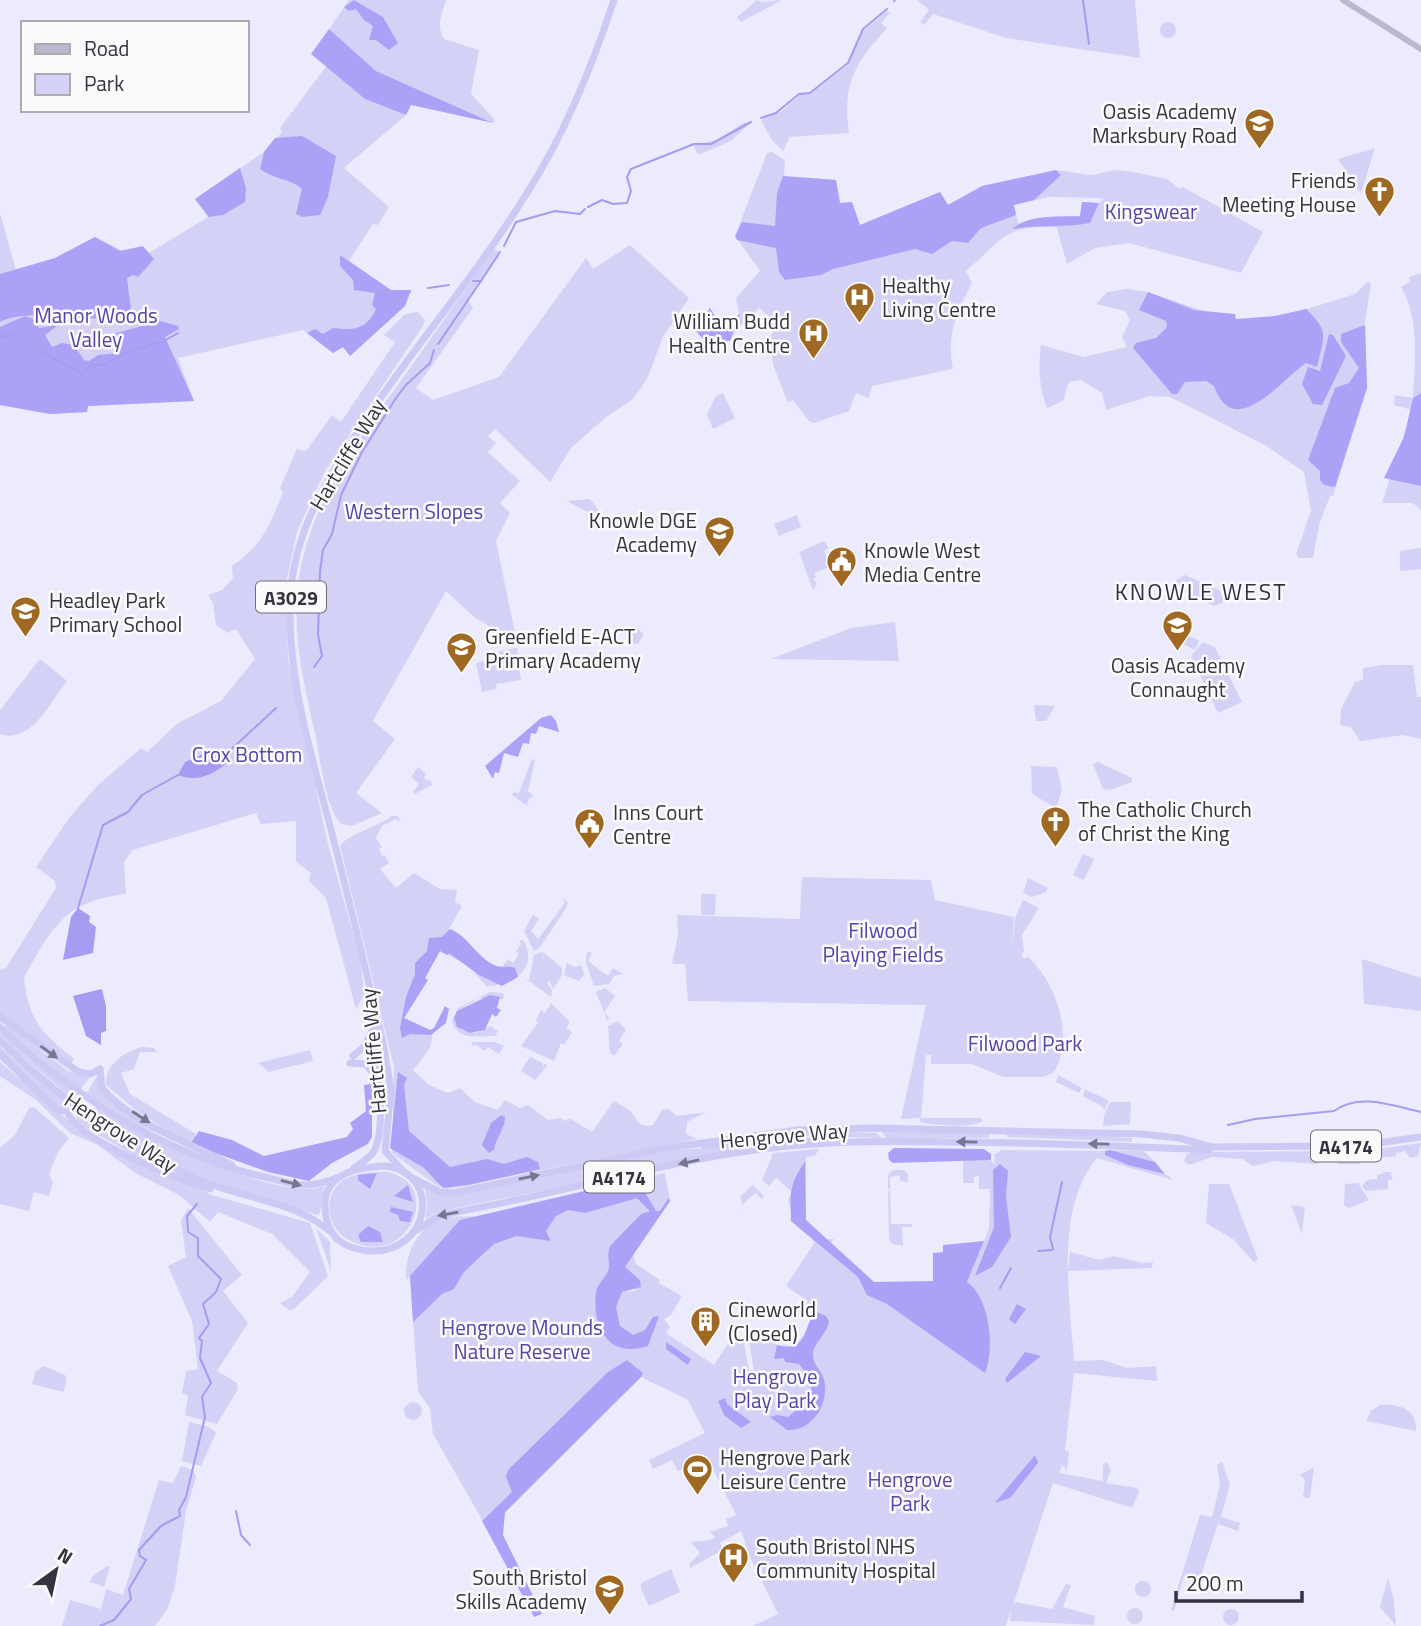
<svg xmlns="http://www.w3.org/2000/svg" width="1421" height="1626" font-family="'Titillium Web',sans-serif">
  <rect width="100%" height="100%" fill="#ecebfd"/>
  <g fill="#d3d1f5" fill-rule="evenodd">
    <path d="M 349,0 L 446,0 C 442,13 436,27 444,39 L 479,50 L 471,94 L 495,120 L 493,123 L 376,71 L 329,29 Z"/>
    <path d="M 757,0 L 761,2 L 782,0 L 741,22 L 737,17 Z"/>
    <path d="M 917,0 L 1135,0 L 1140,58 L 1006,38 L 933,14 L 924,25 L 920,22 L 929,10 Z"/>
    <path d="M 887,11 L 890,13 L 881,23 L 887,28 C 855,63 842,84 849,133 L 790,137 L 783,151 L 771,139 L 761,120 L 782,111 L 801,94 L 812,93 L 848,65 L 863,31 Z"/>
    <circle cx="1168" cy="30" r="8"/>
    <path d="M 327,65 L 365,99 L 406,115 L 344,168 L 389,207 L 378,225 L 373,224 L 349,261 L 391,290 L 411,290 L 405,306 L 350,356 L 343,347 L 333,353 L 303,330 L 178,358 L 194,401 L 88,406 L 87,412 L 50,414 L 0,405 L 0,213 L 16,270 L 55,258 L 95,237 L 135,257 L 149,253 L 208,217 L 195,199 L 264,152 L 282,132 L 280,128 Z"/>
    <path d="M 752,121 L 731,141 L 698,155 L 693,144 L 718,140 L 741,124 Z"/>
    <path d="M 1375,148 L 1362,190 L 1359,191 L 1338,159 Z"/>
    <path d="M 772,152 L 785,160 L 784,176 L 836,180 L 840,203 L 852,202 L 860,225 L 940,192 L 948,205 L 982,186 L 1056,170 L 1091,175 L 1117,170 L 1133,172 L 1167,179 L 1180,189 L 1183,187 L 1263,232 L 1241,273 L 1129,243 L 1095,248 L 1067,264 L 1057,228 C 1004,224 1004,239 966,271 L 972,283 C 957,312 946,335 953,369 L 872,386 L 869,398 L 856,393 L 849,411 L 814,423 L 809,421 L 793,400 L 788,403 L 773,365 L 770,336 L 779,325 L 759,308 L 737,329 L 730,341 L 704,340 L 693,328 L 710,308 L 721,327 L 739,314 L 736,298 L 760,271 L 735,236 L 767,153 ZM 1049,197 L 1098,198 L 1104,199 L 1099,203 L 1082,202 L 1080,216 L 1018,223 L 1014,205 Z"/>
    <path d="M 630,245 L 689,298 L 663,337 L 647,379 L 633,399 L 605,418 L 571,448 L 550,482 L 495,429 L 488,436 L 496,443 L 488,452 L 520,481 L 500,503 L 510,513 L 496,541 L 517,643 L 474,617 L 446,591 L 373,721 L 395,739 L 356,793 L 382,813 L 352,826 L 341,824 C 325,808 320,756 315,733 C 304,686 292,634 298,586 C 307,506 357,442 402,379 C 433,336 463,292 494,249 L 500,252 L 468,300 L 473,308 L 416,388 L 433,400 L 499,377 L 586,258 L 593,269 Z"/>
    <path d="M 1421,273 L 1421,510 L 1413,503 L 1382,503 L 1412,410 L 1394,405 L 1395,395 L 1413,398 C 1415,362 1420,319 1401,287 L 1410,282 L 1409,277 Z"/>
    <path d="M 1368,281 L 1371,284 L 1365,321 L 1367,388 L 1333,496 L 1330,496 L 1319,525 L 1313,558 L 1299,558 L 1296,554 L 1311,511 L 1304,472 L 1265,445 L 1170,397 L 1150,396 L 1106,410 L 1102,393 L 1081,380 L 1069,382 L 1063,401 L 1047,408 C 1039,387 1038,367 1041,345 L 1083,357 L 1127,347 L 1122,337 L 1130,320 L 1125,311 L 1096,304 L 1107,292 L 1127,289 L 1148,292 L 1213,314 L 1235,314 L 1236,319 L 1263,318 L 1291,314 L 1355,294 Z"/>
    <path d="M 418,312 L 425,320 L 423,326 L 325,471 L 297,532 L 286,583 L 288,659 L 327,840 L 361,962 L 364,995 L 356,1009 L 326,898 L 309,881 L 311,873 L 296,862 L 296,821 L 261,824 L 256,813 L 133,850 L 124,862 L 126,894 C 65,901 52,927 24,978 C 29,1021 41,1032 74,1059 L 70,1065 L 0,1014 L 0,969 L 6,968 L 56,888 L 55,881 L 36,867 L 69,818 L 97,786 L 141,748 L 147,752 L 178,723 L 221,701 L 255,659 L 236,629 L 227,633 L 216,625 L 213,603 L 208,595 L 222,590 L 233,578 L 232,566 C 264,543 269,527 283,492 L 280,488 L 297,449 L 306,451 L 332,415 L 341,422 L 395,342 L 384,335 L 405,314 Z"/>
    <path d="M 723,393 L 735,418 L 713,429 L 707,414 L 716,396 Z"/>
    <path d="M 590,499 L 603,516 L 600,519 L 567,501 Z"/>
    <path d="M 797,515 L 801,527 L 779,536 L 774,524 Z"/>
    <path d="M 824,541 L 829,548 L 824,551 L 832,566 L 814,573 L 816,577 L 813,579 L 817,584 L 813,590 L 799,552 Z"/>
    <path d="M 1421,548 L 1421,569 L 1400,571 L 1400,551 Z"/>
    <path d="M 1185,575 L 1219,590 L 1224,597 L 1222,603 L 1214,606 L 1179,590 L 1176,580 Z"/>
    <path d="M 895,622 L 899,661 L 771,659 L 851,628 Z"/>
    <path d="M 632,625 L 644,634 L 638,644 L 630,643 L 628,630 Z"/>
    <path d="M 1182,632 L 1199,641 L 1195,650 L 1177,641 Z"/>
    <path d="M 1203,642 L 1215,647 L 1242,702 L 1218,713 L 1191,656 Z"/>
    <path d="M 517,648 L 521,680 L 496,684 L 497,689 L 482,692 L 476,663 L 497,658 L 499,651 Z"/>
    <path d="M 40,659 L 67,681 C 51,701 31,745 0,734 L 0,710 Z"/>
    <path d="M 1383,665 L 1413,665 L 1417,697 L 1421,697 L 1421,739 L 1403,735 L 1360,741 L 1351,727 L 1340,725 L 1341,709 L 1355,682 L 1363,680 L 1363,668 Z"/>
    <path d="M 1034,705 L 1055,706 L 1046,721 L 1036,721 Z"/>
    <path d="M 532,759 L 535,760 L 528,791 L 534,796 L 529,798 L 527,805 L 530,808 L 512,795 L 513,792 L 519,793 Z"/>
    <path d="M 1098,762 L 1132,778 L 1132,782 L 1110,790 L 1103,789 L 1093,764 Z"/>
    <path d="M 1031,766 L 1057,767 L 1062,790 L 1056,808 L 1032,794 Z"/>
    <path d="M 418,767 L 426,774 L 424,779 L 431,781 L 432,785 L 415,794 L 413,792 L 419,784 L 411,777 Z"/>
    <path d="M 392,816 L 397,816 L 401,822 L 395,819 L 382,826 L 376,838 L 382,847 L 379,849 L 382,856 L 385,855 L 389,863 L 380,869 L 396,888 L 414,873 L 440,889 L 457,890 L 455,902 L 462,906 L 449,929 C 469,934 481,969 503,966 L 508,959 L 513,963 L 519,954 L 516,952 L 521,944 L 519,940 L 523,940 C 540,969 512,986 486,986 L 468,965 L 439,951 L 425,978 L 428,980 L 404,1018 L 430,1030 C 437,1046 422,1058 413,1070 L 429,1085 L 448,1093 L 460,1088 L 475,1102 L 498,1110 L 505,1100 L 520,1108 L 528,1105 L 548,1120 L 559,1118 L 566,1121 L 569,1118 L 592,1132 L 614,1101 C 619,1104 626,1107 630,1111 C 639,1120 637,1128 653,1125 L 662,1110 L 669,1109 L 677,1116 L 706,1112 L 687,1122 L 686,1134 L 697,1139 L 447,1189 L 436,1185 L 392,1153 L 394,1067 L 340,846 C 346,835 379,826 392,816 Z"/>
    <circle cx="588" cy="826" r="8"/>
    <path d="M 1083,854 L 1094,859 L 1084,880 L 1073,875 Z"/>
    <path d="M 802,877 L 931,880 L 935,900 L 1014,917 L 1012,953 L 1015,918 L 1023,900 L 1039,908 L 1022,935 L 1024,952 L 1021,954 L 1024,959 L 1028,957 C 1056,981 1076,1040 1053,1073 L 1043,1077 L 1003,1077 L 972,1064 L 931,1064 L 931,1055 L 926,1055 L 921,1118 L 980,1118 L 983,1121 C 967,1129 937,1125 920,1122 L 920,1118 L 901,1119 L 926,1005 L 688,1001 L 685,964 L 672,964 L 678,935 L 677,915 L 800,919 Z"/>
    <path d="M 1028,878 L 1048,888 L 1046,892 L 1032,897 L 1023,893 Z"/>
    <path d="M 701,894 L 716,894 L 715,915 L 701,915 Z"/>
    <path d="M 562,898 L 568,902 L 566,908 L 539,949 L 534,951 L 524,931 L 533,915 L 539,919 L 531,931 L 538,939 L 565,903 Z"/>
    <path d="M 542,952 L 544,963 L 543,952 L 562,968 L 562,975 L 553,989 L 549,981 L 547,983 L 552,990 L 551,997 L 529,981 L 524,981 L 529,980 L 534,955 Z"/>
    <path d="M 587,952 L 592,953 L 588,961 L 608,976 L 613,968 L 623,974 L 614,976 L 609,984 L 594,986 L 586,962 Z"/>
    <path d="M 1362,959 L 1421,978 L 1421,1011 L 1364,1004 Z"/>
    <path d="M 567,963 L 574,967 L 581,965 L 584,974 L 579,981 L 564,975 Z"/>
    <path d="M 605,988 L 615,996 L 604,1012 L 610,1019 L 607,1020 L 596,992 Z"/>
    <path d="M 490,992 L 503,993 L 504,997 L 501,1002 L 501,999 L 479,998 L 457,1011 L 454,1021 C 461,1034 478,1037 490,1026 L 498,1031 L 495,1036 C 478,1036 457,1041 452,1021 L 458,1008 Z"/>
    <path d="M 551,1003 L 570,1022 L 566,1028 L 572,1032 L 564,1045 L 561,1043 L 554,1061 L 521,1046 L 538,1023 L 536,1020 L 541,1010 L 545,1013 Z"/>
    <path d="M 618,1021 L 626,1030 L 619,1041 L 623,1044 L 614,1056 L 610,1053 L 608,1026 Z"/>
    <path d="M 7,1025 L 68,1071 L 90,1077 L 80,1090 L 4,1027 Z"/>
    <path d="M 0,1030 L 70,1089 L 67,1094 L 0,1038 Z"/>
    <path d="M 473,1042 L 495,1042 L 504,1046 L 499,1054 L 488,1047 L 485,1051 L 476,1045 L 471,1046 Z"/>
    <path d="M 0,1047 L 70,1105 L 67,1108 L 60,1109 L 0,1050 Z"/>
    <path d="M 142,1047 L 154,1048 L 157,1052 L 140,1052 L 134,1069 L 121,1073 L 130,1094 L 196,1134 L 190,1144 L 138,1112 L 106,1085 C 105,1065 123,1052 142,1047 Z"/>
    <path d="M 310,1050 L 313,1061 L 269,1072 L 258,1063 Z"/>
    <path d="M 530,1057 L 543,1063 L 542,1071 L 544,1064 L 548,1065 L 535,1080 L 521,1071 Z"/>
    <path d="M 0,1062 L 82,1132 L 212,1195 L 310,1223 L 328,1276 L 294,1309 L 289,1310 L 280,1303 L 292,1297 L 310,1272 L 272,1234 L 218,1212 L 210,1222 L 179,1195 L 135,1173 L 98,1145 L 70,1133 L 36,1100 L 0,1076 Z"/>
    <path d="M 1058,1075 L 1082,1088 L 1079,1093 L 1056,1082 Z"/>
    <path d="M 97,1076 L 102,1092 L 208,1157 L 133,1122 L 87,1093 Z"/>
    <path d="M 1085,1089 L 1109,1101 L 1104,1110 L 1102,1106 L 1083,1096 Z"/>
    <path d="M 1110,1102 L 1131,1102 L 1130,1124 L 1103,1126 L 1104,1115 Z"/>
    <path d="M 34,1107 L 69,1138 L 58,1152 L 49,1175 L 53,1182 L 49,1196 L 34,1192 L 29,1211 L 0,1204 L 0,1148 L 15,1135 L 29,1108 Z"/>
    <path d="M 96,1107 C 134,1131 282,1204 324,1186 L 320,1213 L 317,1215 L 224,1186 L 169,1163 L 91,1113 Z"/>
    <path d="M 77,1110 L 174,1173 L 133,1155 L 77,1122 Z"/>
    <path d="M 815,1131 L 876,1133 L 882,1138 L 774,1135 Z"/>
    <path d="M 881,1131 L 989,1133 L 989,1138 L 886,1138 Z"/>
    <path d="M 1007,1133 L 1132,1138 L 1132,1142 L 1007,1137 Z"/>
    <path d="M 1421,1143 L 1418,1156 L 1410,1158 L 1405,1151 L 1396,1153 L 1396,1156 L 1360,1160 L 1360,1164 L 1339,1164 L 1332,1158 L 1322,1158 L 1317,1164 L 1274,1161 L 1253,1166 L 1242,1159 L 1212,1157 L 1189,1165 L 1184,1161 L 1187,1154 L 1196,1152 L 1363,1151 Z"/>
    <path d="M 747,1145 L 745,1149 L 437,1212 L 425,1219 L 427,1204 L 425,1188 L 442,1196 L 457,1195 L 673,1150 Z"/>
    <path d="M 819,1149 L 815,1156 L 806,1157 L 806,1220 L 826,1239 L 834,1239 L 831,1243 L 874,1282 L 967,1282 L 989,1229 L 990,1189 L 979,1189 L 979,1176 L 974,1177 L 974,1183 L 963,1183 L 963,1160 L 991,1160 L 994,1164 L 995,1154 L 1002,1150 L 1105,1151 L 1106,1155 C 1126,1166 1159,1165 1173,1180 L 1097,1158 C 1054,1209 1070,1300 1074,1361 L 1103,1360 L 1127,1368 L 1156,1366 L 1157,1381 L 1074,1373 L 1065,1450 L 1069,1452 L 1067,1471 L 1062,1464 L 1059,1473 L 1103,1481 L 1103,1465 L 1107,1462 L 1111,1470 L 1106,1483 L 1138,1488 L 1139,1492 L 1132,1508 L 1053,1483 L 1013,1605 L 1016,1602 L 1052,1609 L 1066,1584 L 1071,1585 L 1063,1607 L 1095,1616 L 1094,1625 L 1010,1621 L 1011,1610 L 1006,1626 L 753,1626 L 778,1614 L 750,1557 L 741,1531 L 720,1543 L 723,1550 L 690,1568 L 689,1564 L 700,1553 L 691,1542 L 711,1540 L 715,1537 L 710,1532 L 728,1526 L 726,1519 L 736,1515 L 707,1457 L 678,1471 L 672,1460 L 653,1469 L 649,1460 L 705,1433 L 688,1400 L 641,1377 L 488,1530 L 433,1434 L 430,1408 L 418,1391 L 410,1277 L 406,1280 C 405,1257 414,1233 436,1221 C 450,1213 467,1219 482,1215 C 543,1200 604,1186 665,1173 L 670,1201 L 633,1255 L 636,1264 L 660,1280 L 659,1283 L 682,1296 L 671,1315 L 664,1319 L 670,1327 L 666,1333 L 714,1365 L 733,1336 L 744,1343 L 749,1370 L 754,1370 L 749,1342 L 756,1331 L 777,1345 L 794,1346 L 807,1332 L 815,1313 L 805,1306 L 808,1301 L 786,1286 L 815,1242 L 790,1220 L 792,1214 L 788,1199 L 792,1192 L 776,1178 L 769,1186 L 762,1181 L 773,1153 ZM 625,1268 L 638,1278 L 635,1291 L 621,1292 Z"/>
    <path d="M 1110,1150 L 1144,1151 L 1155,1162 Z"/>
    <path d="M 893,1170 L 904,1170 L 908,1174 L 908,1183 L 900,1180 L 900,1175 L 890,1177 L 891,1224 L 912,1224 L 912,1227 L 902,1227 L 903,1246 L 892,1244 L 889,1239 L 888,1192 L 891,1189 L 888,1189 L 888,1175 Z"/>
    <path d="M 388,1172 C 446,1185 407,1271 349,1240 C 328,1230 321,1196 342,1181 C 355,1172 373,1172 388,1172 Z"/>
    <path d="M 1386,1172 L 1391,1172 L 1392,1179 L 1397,1179 L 1388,1180 L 1388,1189 L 1366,1191 L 1362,1186 L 1367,1180 L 1377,1179 L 1377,1175 Z"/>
    <path d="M 1358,1183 L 1369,1200 L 1349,1208 L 1344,1205 L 1345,1184 Z"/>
    <path d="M 1209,1184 L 1229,1184 L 1258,1259 L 1254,1262 L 1233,1239 L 1206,1223 Z"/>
    <path d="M 753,1185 L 764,1196 L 762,1199 L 755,1193 L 743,1204 L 744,1210 L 740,1197 Z"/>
    <path d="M 1291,1205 L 1305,1207 L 1302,1234 Z"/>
    <path d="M 188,1208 L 242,1275 L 223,1291 L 248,1323 L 217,1371 L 237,1383 L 238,1389 L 217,1424 L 185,1415 L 188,1396 L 182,1393 L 186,1371 L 198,1369 L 192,1321 L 168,1266 L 186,1257 L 181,1221 Z"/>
    <path d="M 316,1228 L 330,1242 L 331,1271 Z"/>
    <path d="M 1070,1252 L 1099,1260 L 1114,1256 L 1142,1263 L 1153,1262 L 1152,1268 L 1068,1271 Z"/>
    <path d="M 44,1366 L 65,1375 L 67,1381 L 63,1392 L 32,1384 L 36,1371 Z"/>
    <circle cx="413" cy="1411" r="9"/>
    <path d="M 1380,1405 C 1399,1403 1417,1409 1416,1431 L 1366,1421 L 1371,1411 Z"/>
    <path d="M 189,1422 L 209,1427 L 216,1433 L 201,1466 L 182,1461 Z"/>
    <path d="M 1222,1462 L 1230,1484 L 1221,1517 L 1240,1523 L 1238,1531 L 1218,1524 L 1199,1581 L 1184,1576 L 1174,1611 L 1171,1610 L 1200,1515 L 1212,1517 L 1220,1484 L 1217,1465 Z"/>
    <path d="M 181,1466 L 193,1470 L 196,1477 L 186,1511 L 175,1586 L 167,1610 L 155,1626 L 62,1626 L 70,1600 L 101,1609 L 106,1589 L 123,1595 L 159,1480 L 173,1483 Z"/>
    <path d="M 1314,1467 L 1310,1498 L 1303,1497 L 1305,1480 L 1300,1475 Z"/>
    <path d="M 107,1566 L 110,1567 L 104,1587 L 90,1582 L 92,1577 Z"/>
    <path d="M 671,1569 L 680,1592 L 649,1606 L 641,1589 L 641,1583 Z"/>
    <path d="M 1388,1578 L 1394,1600 L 1396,1626 L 1380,1607 Z"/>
    <circle cx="1143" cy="1589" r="8"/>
    <circle cx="1135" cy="1616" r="8"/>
    <circle cx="1231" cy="1617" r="8"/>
  </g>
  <g fill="#aba2f8">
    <path d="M 354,0 L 383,17 L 398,43 L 389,50 L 376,40 L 369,40 L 373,26 L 364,20 L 356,9 L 349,11 L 344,7 Z"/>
    <path d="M 329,29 L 376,71 L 493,123 L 411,105 L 406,115 L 365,99 L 311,54 Z"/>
    <path d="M 302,136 L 336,156 L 328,197 L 320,215 L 302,217 L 296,214 L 302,189 C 294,180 273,179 260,169 L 264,152 L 275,138 Z"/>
    <path d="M 240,168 L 246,188 L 245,202 L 223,215 L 209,217 L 195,199 Z"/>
    <path d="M 1056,170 L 1061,175 L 1034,200 L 1014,205 L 1016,215 L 981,228 L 968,243 L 952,241 L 932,254 L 915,249 L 833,269 L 821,275 L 785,280 L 779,272 L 776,248 L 737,240 L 735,236 L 742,222 L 775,226 L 777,193 L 783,176 L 836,180 L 840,203 L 852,202 L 860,225 L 940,192 L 948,205 L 982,186 Z"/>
    <path d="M 1082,202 L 1099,203 L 1090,223 C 1064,228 1039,224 1013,229 C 1027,214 1061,217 1080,216 Z"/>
    <path d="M 95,237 L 120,251 L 143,246 L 154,259 L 138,277 L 133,275 L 127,278 L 131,310 C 106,331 31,304 0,322 L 0,274 L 55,258 Z"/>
    <path d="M 340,255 L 391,290 L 411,290 L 405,306 L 350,356 L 343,347 L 333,353 L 307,333 L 315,329 L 323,334 L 333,328 C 352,330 366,331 376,309 L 372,305 L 375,293 L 354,290 L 353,280 L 340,266 Z"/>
    <path d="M 1148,292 L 1194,310 L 1235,314 L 1236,319 L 1275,316 L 1306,309 C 1330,332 1324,336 1317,367 L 1306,363 C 1282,379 1234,443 1214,386 L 1206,381 L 1185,382 L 1177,394 L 1172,394 L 1133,348 L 1136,343 L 1156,338 L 1167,327 L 1166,321 L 1139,310 Z"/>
    <path d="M 710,308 L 721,327 L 740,314 L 730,341 L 704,340 L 693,328 Z"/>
    <path d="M 25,316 L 34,319 L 39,328 L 58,325 L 45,335 L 52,347 L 62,343 L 74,345 L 84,360 L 89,361 L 98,355 L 118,353 L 111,337 L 113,334 L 160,321 L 178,326 L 179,329 L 165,337 L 194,401 L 88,406 L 87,412 L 50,414 L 0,405 L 0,327 Z"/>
    <path d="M 1365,325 L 1367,388 L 1335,487 L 1324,485 L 1320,480 L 1320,471 L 1308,460 L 1335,388 L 1349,383 L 1359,368 L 1341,342 L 1341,334 Z"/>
    <path d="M 1329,334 L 1333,335 L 1346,356 L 1322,405 L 1313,404 L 1302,384 L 1308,367 L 1320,371 Z"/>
    <path d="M 1421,393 L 1421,486 L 1384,478 L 1404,437 L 1413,398 Z"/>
    <path d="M 551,715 L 556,721 L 559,732 L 539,726 L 536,734 L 531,733 L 529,744 L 523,743 L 518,757 L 504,753 L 499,773 L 495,772 L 493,779 L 485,766 L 541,718 Z"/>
    <path d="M 450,929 C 469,937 476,956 494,965 C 501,969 508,965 515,968 L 518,977 L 502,986 L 479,975 L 449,953 L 447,955 L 440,951 L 425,978 L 428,980 L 404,1018 L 430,1030 L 434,1028 L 445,1006 L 449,1009 L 446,1023 L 431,1035 L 410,1034 L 402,1038 L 400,1028 L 406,997 L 415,974 L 415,963 L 427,951 L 429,938 L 442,937 Z"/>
    <path d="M 490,995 L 500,997 L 497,1008 L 501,1010 L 496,1017 L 492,1014 L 485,1030 L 470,1033 L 457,1027 L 454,1018 L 457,1011 Z"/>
    <path d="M 398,1072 L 407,1078 L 404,1085 L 409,1131 L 450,1167 L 487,1159 L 504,1164 L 527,1157 L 538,1162 L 540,1169 L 469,1185 L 443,1188 L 424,1168 L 390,1148 Z"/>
    <path d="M 372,1084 L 372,1137 L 368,1144 L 332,1163 L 309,1181 L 268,1172 L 190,1144 L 199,1131 L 232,1140 L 264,1156 L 347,1137 L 353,1129 L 350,1123 L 366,1111 L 364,1085 Z"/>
    <path d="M 501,1115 L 505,1117 C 505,1129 496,1137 494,1150 L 489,1153 L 482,1145 L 491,1123 Z"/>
    <path d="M 894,1148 L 984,1149 L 991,1154 L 991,1160 L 893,1163 L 889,1160 L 888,1153 Z"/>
    <path d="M 1110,1150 L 1155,1162 L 1165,1174 L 1128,1165 L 1105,1155 L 1105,1151 Z"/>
    <path d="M 805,1162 L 806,1220 L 874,1282 L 933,1281 L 933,1253 L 943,1252 L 943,1245 L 984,1241 L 967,1282 C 990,1298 995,1348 985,1373 L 887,1304 L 867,1295 L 858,1277 L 791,1221 C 791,1198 787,1186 805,1162 Z"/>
    <path d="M 1000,1164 L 1008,1171 L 1006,1196 L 1011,1237 L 992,1267 L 975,1276 L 994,1227 L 993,1170 Z"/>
    <path d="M 377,1173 L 370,1189 L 358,1180 L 358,1175 Z"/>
    <path d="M 637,1179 L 656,1211 L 660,1211 L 669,1198 L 670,1201 L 625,1267 L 640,1280 L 641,1287 L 622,1292 L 616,1307 L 620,1326 L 633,1335 L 645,1330 L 653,1317 L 659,1316 L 648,1346 C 607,1359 592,1326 596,1292 C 598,1282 608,1276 609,1267 C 609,1259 607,1254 610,1246 L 641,1214 L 650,1211 L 637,1198 L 585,1213 L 568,1210 L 556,1216 L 546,1231 L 551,1241 L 516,1236 L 494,1244 L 464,1272 L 454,1289 L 442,1294 L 413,1322 L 410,1276 L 460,1220 Z"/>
    <path d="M 408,1185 L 413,1202 L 394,1196 Z"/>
    <path d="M 391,1207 L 413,1212 L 410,1222 L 400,1221 L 398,1215 L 390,1212 Z"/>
    <path d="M 368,1226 L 380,1232 L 383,1242 L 361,1242 L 358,1235 Z"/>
    <path d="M 1017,1304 L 1026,1309 L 1015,1324 L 1009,1319 Z"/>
    <path d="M 816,1312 L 826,1316 L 829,1321 C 828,1334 813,1342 813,1355 C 813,1366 822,1370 824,1380 C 830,1403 812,1432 787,1430 L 770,1417 L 777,1415 L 788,1417 L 795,1411 L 804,1409 C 817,1394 811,1378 799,1364 L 785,1362 L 784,1358 L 774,1359 L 777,1345 C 809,1354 802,1326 816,1312 Z"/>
    <path d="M 666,1342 L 691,1359 L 688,1365 L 666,1349 Z"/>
    <path d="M 1025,1352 L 1041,1356 L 1007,1383 L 1005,1379 Z"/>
    <path d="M 627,1360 L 643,1373 L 641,1377 L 505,1512 L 503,1535 L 542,1614 L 534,1617 L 482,1521 L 512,1492 L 506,1477 L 508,1470 L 608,1372 Z"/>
    <path d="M 725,1398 L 727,1404 L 751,1422 L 741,1428 L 724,1415 L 718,1401 Z"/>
    <path d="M 1035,1455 L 1038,1463 L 1010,1498 L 995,1503 Z"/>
  </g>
  <g fill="#a59bf1">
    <path d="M 206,753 L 230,761 C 214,774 198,783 178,775 L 185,762 Z"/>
    <path d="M 78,908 L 90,916 L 89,922 L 96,927 L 93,953 L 63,960 L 71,917 Z"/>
    <path d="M 102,989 L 106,1006 L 106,1031 L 101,1033 L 101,1045 L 86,1036 L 73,996 Z"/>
  </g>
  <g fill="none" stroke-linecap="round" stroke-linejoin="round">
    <g stroke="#a59bf1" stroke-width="2">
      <path d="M 1083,0 L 1089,44"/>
      <path d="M 894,1 L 895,0"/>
      <path d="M 761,118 L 776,113 L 799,94 L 810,93 L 848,63 L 863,29 L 887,9"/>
      <path d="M 588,207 L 602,200 L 613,204 L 627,203 L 631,191 L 627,177 L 631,169 L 694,144 L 711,144 L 751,122"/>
      <path d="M 504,246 L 516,222 L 555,211 L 580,214 L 585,209"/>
      <path d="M 473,281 L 481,281 L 500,252"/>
      <path d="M 428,288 L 449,285"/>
      <path d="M 395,294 L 410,292"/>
      <path d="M 378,296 L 386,295"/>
      <path d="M 0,337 L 13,334"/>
      <path d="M 438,344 L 481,281"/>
      <path d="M 38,350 L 83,374 L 90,365 L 105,365 L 123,354 L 164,341 L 178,333"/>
      <path d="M 314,667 L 322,656 L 318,635 L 320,571 L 323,550 L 332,534 L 341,495 L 362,452 L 396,398 L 406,385 L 430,363 L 434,350"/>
      <path d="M 223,757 L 276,708"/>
      <path d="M 78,908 L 103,825 L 128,812 L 142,795 L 178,775"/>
      <path d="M 1228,1125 L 1255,1119 L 1334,1111 C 1360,1092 1393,1106 1421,1112"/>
      <path d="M 1053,1249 L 1050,1237 L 1062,1182"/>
      <path d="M 1038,1251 L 1052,1250"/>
      <path d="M 1000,1288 L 1011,1268"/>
      <path d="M 236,1511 L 241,1535 L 250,1545"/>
      <path d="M 100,1626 L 114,1620 L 131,1599 L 129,1589 L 146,1560 L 140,1556 L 139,1550 L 161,1526 L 180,1516 L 179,1510 L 186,1497 L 205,1417 L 202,1397 L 211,1383 L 200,1358 L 202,1341 L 199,1338 L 209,1324 L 203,1304 L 216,1292 L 221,1279 L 198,1256 L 198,1238 L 188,1232 L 187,1216 L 197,1204"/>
    </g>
    <path stroke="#b9b8cf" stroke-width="6" d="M 1343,0 L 1421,49"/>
    <g stroke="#ccc9f4" stroke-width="7">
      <path d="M 0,1017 L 79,1072 L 91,1074 L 100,1069"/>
      <path d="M 0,1027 C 74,1096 157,1150 256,1175 C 293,1183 302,1192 339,1177"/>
      <path d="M 0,1041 C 59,1097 129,1151 205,1182 C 247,1199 297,1202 332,1233"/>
      <path d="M 0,1054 L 57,1110 L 67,1111 C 76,1140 180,1180 210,1189"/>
      <path d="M 353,1056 L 364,1047 L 372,1031"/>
      <path d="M 350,1063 L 365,1064 L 376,1076"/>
      <path d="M 100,1069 L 102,1088 C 131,1123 192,1144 232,1165"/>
      <path d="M 755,1136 L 761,1140 L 792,1138 L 811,1142"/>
      <path d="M 704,1145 L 756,1143 L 764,1148"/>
      <path d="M 387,1166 C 443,1176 429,1252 372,1251 C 360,1251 346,1247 337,1239 C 329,1231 326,1220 325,1209 C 322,1173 358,1167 387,1166 Z"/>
      <path d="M 354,1168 C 361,1163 370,1158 374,1151 C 390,1123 372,1029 368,995"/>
      <path d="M 404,1172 L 385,1151 L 391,1090 L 383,1042 C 367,975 351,908 334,841 C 313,760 284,672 291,588 C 297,525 331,473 364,422 C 416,344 478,273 527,193 C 565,134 592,67 614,0"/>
      <path d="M 412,1178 L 440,1192 L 453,1193 L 666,1148 L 798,1130 L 872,1128 L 1142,1134 L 1179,1138 L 1212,1147"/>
      <path d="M 417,1230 L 440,1215 C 548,1197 654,1163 762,1149 C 829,1140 897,1141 964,1142 C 1046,1143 1127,1146 1208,1150 L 1212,1147 L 1356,1146 L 1421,1137"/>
    </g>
  </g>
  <defs><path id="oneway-solid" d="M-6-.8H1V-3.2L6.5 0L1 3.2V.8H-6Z" transform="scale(1.75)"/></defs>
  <g fill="#787690">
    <use href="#oneway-solid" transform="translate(49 1052) rotate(36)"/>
    <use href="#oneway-solid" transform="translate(141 1117) rotate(33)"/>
    <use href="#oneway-solid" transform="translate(967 1142) rotate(-179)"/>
    <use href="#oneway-solid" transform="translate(1099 1144) rotate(-179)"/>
    <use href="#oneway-solid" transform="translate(689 1162) rotate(169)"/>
    <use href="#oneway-solid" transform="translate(529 1177) rotate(-12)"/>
    <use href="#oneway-solid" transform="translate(291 1183) rotate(14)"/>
    <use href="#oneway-solid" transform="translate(448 1214) rotate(170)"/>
  </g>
  <defs>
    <symbol id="school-pin" viewBox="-11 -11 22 30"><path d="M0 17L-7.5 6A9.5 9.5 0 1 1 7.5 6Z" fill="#9f6823" stroke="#fafafa"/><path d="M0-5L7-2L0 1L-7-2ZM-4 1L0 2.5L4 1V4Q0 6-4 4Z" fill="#fff"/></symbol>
    <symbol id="church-pin" viewBox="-11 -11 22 30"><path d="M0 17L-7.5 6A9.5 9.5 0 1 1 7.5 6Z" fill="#9f6823" stroke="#fafafa"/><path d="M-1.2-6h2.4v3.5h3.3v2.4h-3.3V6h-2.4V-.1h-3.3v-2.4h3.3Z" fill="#fff"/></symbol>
    <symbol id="hospital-pin" viewBox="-11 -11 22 30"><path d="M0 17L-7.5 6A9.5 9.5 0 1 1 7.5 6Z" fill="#9f6823" stroke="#fafafa"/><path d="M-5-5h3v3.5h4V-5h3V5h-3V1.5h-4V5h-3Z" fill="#fff"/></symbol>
    <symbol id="civic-pin" viewBox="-11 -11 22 30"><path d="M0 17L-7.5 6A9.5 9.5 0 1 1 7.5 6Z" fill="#9f6823" stroke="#fafafa"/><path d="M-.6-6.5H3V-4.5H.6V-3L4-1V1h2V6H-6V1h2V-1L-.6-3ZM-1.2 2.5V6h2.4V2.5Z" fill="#fff"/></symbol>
    <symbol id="building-pin" viewBox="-11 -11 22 30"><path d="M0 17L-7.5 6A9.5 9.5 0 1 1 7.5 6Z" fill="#9f6823" stroke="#fafafa"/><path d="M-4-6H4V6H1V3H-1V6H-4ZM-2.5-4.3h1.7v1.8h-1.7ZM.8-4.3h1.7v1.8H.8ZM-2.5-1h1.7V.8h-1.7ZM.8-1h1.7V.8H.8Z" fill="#fff"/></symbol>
    <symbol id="stadium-pin" viewBox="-11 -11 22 30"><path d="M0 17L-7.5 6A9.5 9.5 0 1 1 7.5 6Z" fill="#9f6823" stroke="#fafafa"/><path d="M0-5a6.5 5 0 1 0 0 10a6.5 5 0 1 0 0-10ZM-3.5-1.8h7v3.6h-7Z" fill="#fff"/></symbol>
    <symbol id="university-pin" viewBox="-11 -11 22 30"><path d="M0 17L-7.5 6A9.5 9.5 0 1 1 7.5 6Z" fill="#9f6823" stroke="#fafafa"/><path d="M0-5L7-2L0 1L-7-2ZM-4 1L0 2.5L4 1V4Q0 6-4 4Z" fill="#fff"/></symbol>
  </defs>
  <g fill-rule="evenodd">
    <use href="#school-pin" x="1242" y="106" width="35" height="47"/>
    <use href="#church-pin" x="1362" y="174" width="35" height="47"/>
    <use href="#hospital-pin" x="842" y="280" width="35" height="47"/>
    <use href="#hospital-pin" x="796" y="316" width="35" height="47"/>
    <use href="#school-pin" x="702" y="514" width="35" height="47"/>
    <use href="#civic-pin" x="824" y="544" width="35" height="47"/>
    <use href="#school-pin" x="8" y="594" width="35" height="47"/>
    <use href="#school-pin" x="1160" y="608" width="35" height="47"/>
    <use href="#school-pin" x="444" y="630" width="35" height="47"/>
    <use href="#church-pin" x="1038" y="804" width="35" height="47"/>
    <use href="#civic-pin" x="572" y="806" width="35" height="47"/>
    <use href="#building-pin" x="688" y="1304" width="35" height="47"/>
    <use href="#stadium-pin" x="680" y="1452" width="35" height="47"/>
    <use href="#hospital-pin" x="716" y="1540" width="35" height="47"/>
    <use href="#university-pin" x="592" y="1572" width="35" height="47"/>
  </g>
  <g text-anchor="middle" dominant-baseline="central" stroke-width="5" stroke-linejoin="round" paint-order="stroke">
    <g fill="#fafafa" stroke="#6f6f77" stroke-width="2">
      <rect x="256" y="581.5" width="70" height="31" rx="5"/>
      <rect x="1311" y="1130.5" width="70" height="31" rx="5"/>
      <rect x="584" y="1161.5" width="70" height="31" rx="5"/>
    </g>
    <g font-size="19" font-weight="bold" fill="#34333f">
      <text x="291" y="597">A3029</text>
      <text x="1346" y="1146">A4174</text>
      <text x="619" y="1177">A4174</text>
    </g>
    <g font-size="21" fill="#34333f" stroke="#fafafa" text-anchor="start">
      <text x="1237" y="111" text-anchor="end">Oasis Academy<tspan x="1237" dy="24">Marksbury Road</tspan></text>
      <text x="1356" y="180" text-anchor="end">Friends<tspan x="1356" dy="24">Meeting House</tspan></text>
      <text x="882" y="285">Healthy<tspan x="882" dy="24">Living Centre</tspan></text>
      <text x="790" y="321" text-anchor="end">William Budd<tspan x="790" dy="24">Health Centre</tspan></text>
      <text x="697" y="520" text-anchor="end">Knowle DGE<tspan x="697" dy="24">Academy</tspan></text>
      <text x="864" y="550">Knowle West<tspan x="864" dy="24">Media Centre</tspan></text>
      <text x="49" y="600">Headley Park<tspan x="49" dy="24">Primary School</tspan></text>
      <text x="485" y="636">Greenfield E-ACT<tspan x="485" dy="24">Primary Academy</tspan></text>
      <text x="1178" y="665" text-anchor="middle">Oasis Academy<tspan x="1178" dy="24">Connaught</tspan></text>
      <text x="1078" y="809">The Catholic Church<tspan x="1078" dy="24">of Christ the King</tspan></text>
      <text x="613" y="812">Inns Court<tspan x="613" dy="24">Centre</tspan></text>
      <text x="728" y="1309">Cineworld<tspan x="728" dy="24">(Closed)</tspan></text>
      <text x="720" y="1457">Hengrove Park<tspan x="720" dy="24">Leisure Centre</tspan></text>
      <text x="756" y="1546">South Bristol NHS<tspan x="756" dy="24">Community Hospital</tspan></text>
      <text x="587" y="1577" text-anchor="end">South Bristol<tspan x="587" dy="24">Skills Academy</tspan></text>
    </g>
    <g font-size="21" fill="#5743a6" stroke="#fafafa">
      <text x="1151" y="211">Kingswear</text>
      <text x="96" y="315">Manor Woods<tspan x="96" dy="24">Valley</tspan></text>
      <text x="414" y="511">Western Slopes</text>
      <text x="247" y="754">Crox Bottom</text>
      <text x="883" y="930">Filwood<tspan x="883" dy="24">Playing Fields</tspan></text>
      <text x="1025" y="1043">Filwood Park</text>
      <text x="522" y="1327">Hengrove Mounds<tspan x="522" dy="24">Nature Reserve</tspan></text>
      <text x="775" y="1376">Hengrove<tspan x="775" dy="24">Play Park</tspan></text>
      <text x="910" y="1479">Hengrove<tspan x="910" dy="24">Park</tspan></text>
    </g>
    <g font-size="21" fill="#34333f" stroke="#fafafa">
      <text transform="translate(347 454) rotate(-59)">Hartcliffe Way</text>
      <text transform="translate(373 1051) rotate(-95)">Hartcliffe Way</text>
      <text transform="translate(121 1132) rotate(33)">Hengrove Way</text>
      <text transform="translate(784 1135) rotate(-5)">Hengrove Way</text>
    </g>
    <g font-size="23" letter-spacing="2" fill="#312f45" stroke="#fafafa">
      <text x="1201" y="591">KNOWLE WEST</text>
    </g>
  </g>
  <rect x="21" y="21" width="228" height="91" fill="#fafafa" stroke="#abaaaf" stroke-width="2"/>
  <rect x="35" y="44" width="35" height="10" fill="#b9b8cf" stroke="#abaaaf" stroke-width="2"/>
  <text x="84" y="56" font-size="21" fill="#34333f">Road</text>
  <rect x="35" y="74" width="35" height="21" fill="#d3d1f5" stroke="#abaaaf" stroke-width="2"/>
  <text x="84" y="91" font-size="21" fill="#34333f">Park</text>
  <g transform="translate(56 1570) rotate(33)" stroke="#fafafa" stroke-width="5" paint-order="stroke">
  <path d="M0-5L12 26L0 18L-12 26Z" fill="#34333f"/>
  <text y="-10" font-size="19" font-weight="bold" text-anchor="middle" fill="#34333f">N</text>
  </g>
  <path d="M1176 1591v10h126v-10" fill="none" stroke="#34333f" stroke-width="3.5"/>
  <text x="1186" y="1591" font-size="21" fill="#34333f" stroke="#fafafa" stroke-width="5" paint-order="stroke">200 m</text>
</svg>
